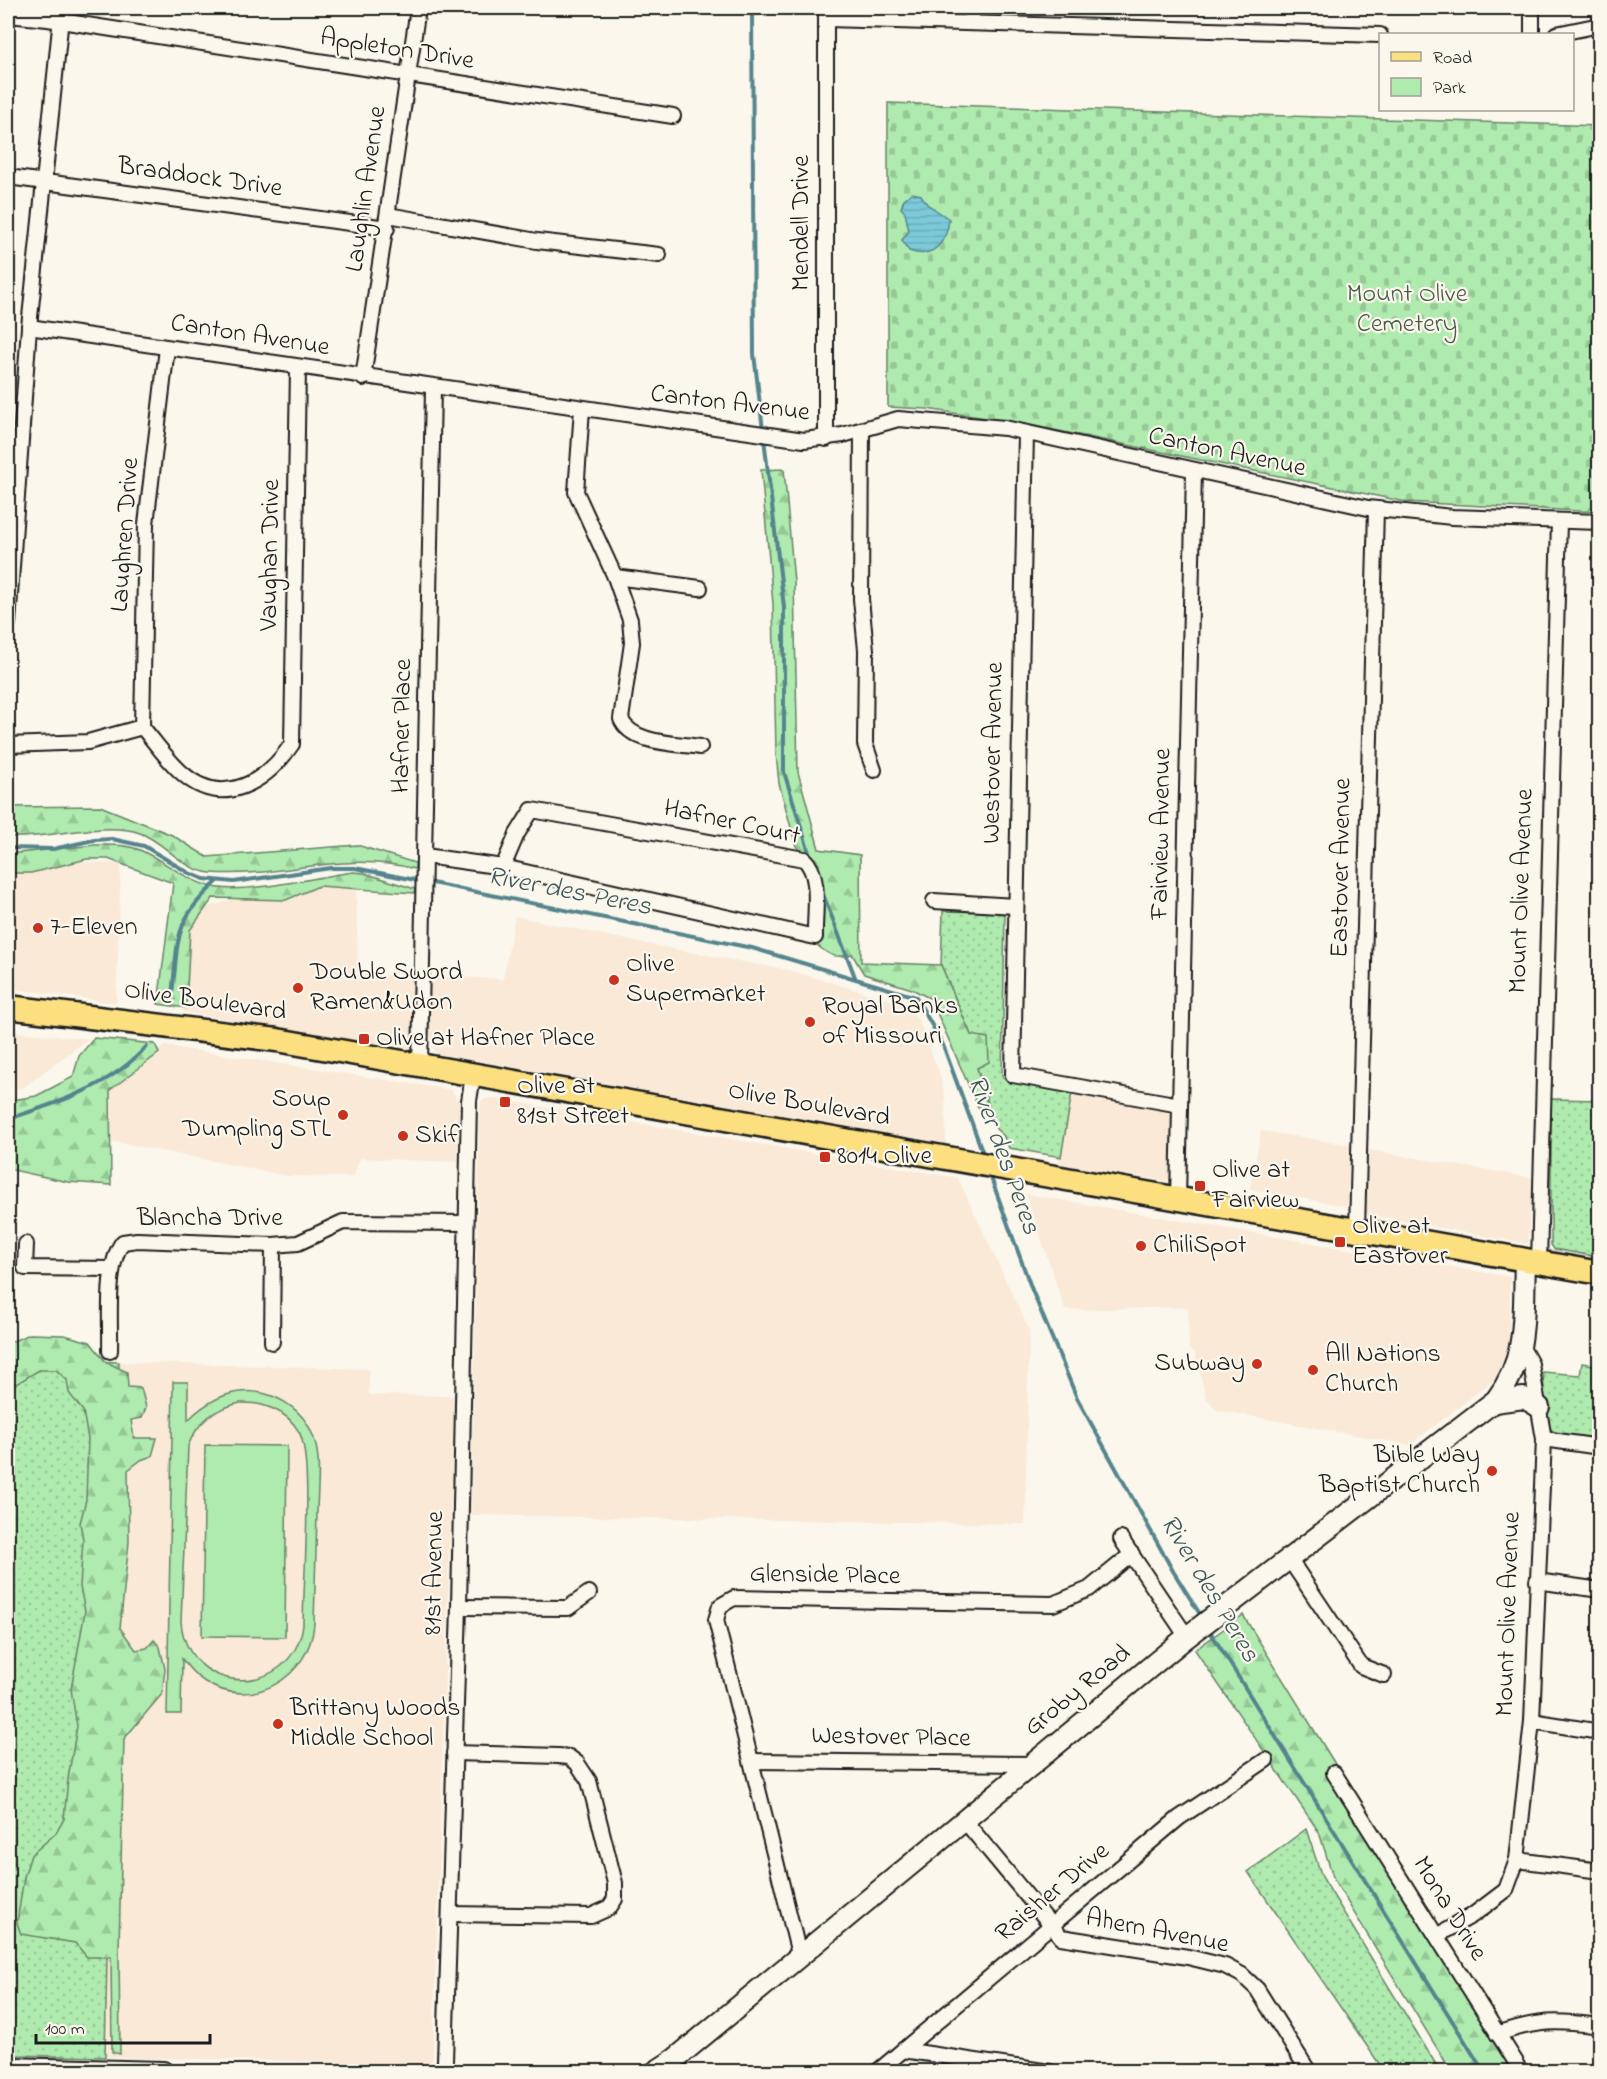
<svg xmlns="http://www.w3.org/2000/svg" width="1607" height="2079" font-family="'Indie Flower',sans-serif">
  <defs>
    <pattern id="grass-dots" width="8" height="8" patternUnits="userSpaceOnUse" patternTransform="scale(1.5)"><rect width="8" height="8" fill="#afeaaf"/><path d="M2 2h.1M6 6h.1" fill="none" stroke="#96c896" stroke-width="1.8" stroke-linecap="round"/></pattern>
    <pattern id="forest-firs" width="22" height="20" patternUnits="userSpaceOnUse" patternTransform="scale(1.5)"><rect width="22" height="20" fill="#afeaaf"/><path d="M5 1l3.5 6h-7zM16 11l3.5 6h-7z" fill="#96c896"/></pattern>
    <pattern id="cemetery-stones" width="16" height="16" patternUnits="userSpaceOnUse" patternTransform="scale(1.5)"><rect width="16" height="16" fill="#afeaaf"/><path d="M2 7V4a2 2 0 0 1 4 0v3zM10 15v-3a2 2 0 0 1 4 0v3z" fill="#96c896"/></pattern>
    <pattern id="water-rules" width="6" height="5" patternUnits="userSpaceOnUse" patternTransform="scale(1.5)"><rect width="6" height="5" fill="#7bc9d9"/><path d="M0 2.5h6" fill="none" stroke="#6aacba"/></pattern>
  </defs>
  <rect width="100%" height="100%" fill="#fbf7ec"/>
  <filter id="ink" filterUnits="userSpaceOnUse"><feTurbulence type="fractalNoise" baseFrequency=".0167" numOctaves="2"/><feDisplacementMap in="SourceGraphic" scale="12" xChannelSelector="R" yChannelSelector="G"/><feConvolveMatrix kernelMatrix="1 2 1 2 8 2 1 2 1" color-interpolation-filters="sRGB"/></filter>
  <g filter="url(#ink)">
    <g fill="#f9e9d6">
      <path d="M 8,858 L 121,864 L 116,1003 L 8,988 Z"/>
      <path d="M 356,882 L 358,975 L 413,976 L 410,1049 L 183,1012 L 187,930 L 203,909 L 231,900 Z"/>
      <path d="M 515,916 L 641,943 L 788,970 L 904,1004 L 918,1019 L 939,1072 L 945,1097 L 946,1144 L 435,1053 L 429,1031 L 429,976 L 503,979 Z"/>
      <path d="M 8,1031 L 88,1039 L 24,1087 L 8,1090 Z"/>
      <path d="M 165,1046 L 451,1090 L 459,1102 L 458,1162 L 360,1158 L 353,1177 L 288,1176 L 106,1140 L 109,1091 Z"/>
      <path d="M 1072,1092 L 1169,1109 L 1173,1112 L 1171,1174 L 1168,1181 L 1059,1165 Z"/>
      <path d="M 491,1098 L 958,1178 L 1029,1330 L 1025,1524 L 471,1515 L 480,1105 L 482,1100 Z"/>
      <path d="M 1261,1131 L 1350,1145 L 1347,1206 L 1250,1189 Z"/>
      <path d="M 1368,1150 L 1532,1178 L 1528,1244 L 1366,1214 Z"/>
      <path d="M 1026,1194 L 1510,1277 L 1509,1343 L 1497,1377 L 1410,1445 L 1217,1410 L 1206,1398 L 1195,1353 L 1189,1349 L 1188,1307 L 1065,1310 Z"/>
      <path d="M 119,1362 L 369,1369 L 369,1395 L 454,1396 L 433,2053 L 431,2062 L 424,2064 L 105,2057 Z"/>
    </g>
    <g fill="url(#grass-dots)" stroke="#668366" stroke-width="1.5">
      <path d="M 943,911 L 1000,912 L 1005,914 L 1002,1076 L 1009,1082 L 1072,1092 L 1061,1157 L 1009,1148 L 1003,1135 L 996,1129 L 977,1068 L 971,1035 L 941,965 Z"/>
      <path d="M 1551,1099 L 1599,1100 L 1599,1257 L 1554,1249 L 1551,1245 Z"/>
      <path d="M 8,1360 L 119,1362 L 105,2057 L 8,2055 Z"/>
      <path d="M 1582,1363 L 1599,1366 L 1599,1439 L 1557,1434 L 1546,1425 L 1543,1372 L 1580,1375 Z"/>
      <path d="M 1306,1829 L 1322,1877 L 1440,2071 L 1384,2071 L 1248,1872 Z"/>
    </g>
    <g fill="url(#forest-firs)" stroke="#668366" stroke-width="1.5">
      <path d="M 784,469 L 794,582 L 798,772 L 819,849 L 860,855 L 861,962 L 941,965 L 971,1035 L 988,1038 L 989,1062 L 977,1068 L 987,1103 L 978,1107 L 931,999 L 912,989 L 864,974 L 852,954 C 837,959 830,956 818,946 L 822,905 L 808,858 L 796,846 L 779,783 L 776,754 L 773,604 L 761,470 Z"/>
      <path d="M 100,806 L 172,835 L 207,857 L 357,845 L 415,863 L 415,869 C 342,850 283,878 211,873 C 183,871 165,842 140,833 C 105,821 46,839 8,837 L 9,807 Z"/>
      <path d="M 95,845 C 110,845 126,844 140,850 C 167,862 189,884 219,888 C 253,892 317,877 353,872 L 364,873 L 415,889 L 414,893 L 319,886 L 286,900 L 213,898 L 190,930 L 186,1008 L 158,1004 L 173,883 L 108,859 L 87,859 L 31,873 L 8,873 L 8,854 Z"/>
      <path d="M 94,1038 L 155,1044 L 159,1053 L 110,1090 L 111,1185 L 68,1182 L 8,1169 L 8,1101 L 36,1096 L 73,1077 L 79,1056 Z"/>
      <path d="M 30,1334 L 64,1335 L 90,1342 L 106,1362 L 127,1372 L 128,1387 L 141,1388 L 146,1407 L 142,1418 L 131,1420 L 134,1438 L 157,1438 L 152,1456 L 141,1460 L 128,1470 L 129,1542 L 120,1628 L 136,1650 L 147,1648 L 154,1640 L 160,1647 L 165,1669 L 162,1694 L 124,1739 L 119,1947 L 120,2054 L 112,2052 L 111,1957 L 87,1957 L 75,1943 L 21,1934 L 17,1923 L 24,1877 L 31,1855 L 56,1833 L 64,1819 L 68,1779 L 77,1726 L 71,1689 L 85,1611 L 80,1587 L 83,1539 L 80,1523 L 86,1500 L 88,1439 L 83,1411 L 69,1393 L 67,1380 L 56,1370 L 39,1370 L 8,1389 L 8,1343 Z"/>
      <path d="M 1243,1615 L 1335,1764 L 1327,1772 L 1516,2071 L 1451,2071 L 1334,1880 L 1319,1832 L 1195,1650 Z"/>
    </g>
    <path fill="url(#cemetery-stones)" stroke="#668366" stroke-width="1.5" d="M 888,103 L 1599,126 L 1599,512 L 1406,502 L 1025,424 L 927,409 L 888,407 Z"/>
    <g fill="#afeaaf" stroke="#668366" stroke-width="1.5" fill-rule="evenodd">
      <path d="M 173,1382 L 188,1382 L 188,1420 C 208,1400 233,1387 262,1393 C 283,1398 302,1411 311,1431 C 323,1456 317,1487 317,1514 C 316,1550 315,1587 314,1624 C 310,1677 252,1712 205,1682 C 195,1676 189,1668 182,1659 L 181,1714 L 167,1714 ZM 240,1403 C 263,1402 288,1411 299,1432 C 314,1457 303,1589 303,1625 C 292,1700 188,1697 181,1622 L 188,1446 C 198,1421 214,1409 240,1403 Z"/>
      <path d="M 205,1445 L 287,1446 L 285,1637 L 202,1636 Z"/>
    </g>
    <path fill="url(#water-rules)" stroke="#55848d" stroke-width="1.5" d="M 912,193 L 921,195 L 927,204 L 949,219 C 947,242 933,260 909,251 L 902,240 L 909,231 L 905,212 L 901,208 L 904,199 Z"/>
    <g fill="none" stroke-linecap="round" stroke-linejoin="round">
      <g stroke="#55848d" stroke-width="4">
        <path d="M 752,8 L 754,354 L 784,607 L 784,772 L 811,859"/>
        <path d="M 8,848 L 53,849 L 94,840 L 112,839 L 144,846 L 189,873 L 204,879 L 234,882 L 331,868 L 355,868 L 420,881"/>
        <path d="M 427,882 L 752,948 L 916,997 L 943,1045 L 984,1156"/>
        <path d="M 821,889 L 855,977"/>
        <path d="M 171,1001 C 180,943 169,924 218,881"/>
        <path d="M 8,1119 C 58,1103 110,1087 147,1046"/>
        <path d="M 990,1175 L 1032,1290 L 1077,1398 L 1173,1571 L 1203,1619"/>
        <path d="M 1208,1628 L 1484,2072"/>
      </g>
      <defs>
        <g id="street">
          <path d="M 826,8 L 826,439"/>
          <path d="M 972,8 L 972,23"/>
          <path d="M 1532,8 L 1532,34"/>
          <path d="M 8,15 L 48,19 L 673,116"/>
          <path d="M 826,19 L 1380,35"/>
          <path d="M 1556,34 L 1600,25"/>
          <path d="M 8,177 L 387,228"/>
          <path d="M 388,215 L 537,241 L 659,255"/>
          <path d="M 29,327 L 804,440 L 843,435 L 898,419 L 1005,428 L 1368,508 L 1452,517 L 1600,522"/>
          <path d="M 363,378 L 418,8"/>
          <path d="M 582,409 L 576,492 L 615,577 L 630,620 L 632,643 L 621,719 C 631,744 676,743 700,747"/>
          <path d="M 862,430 L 861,599 L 866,650 L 865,744 L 874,770"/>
          <path d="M 1026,433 L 1013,1075 L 1180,1105"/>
          <path d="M 615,577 L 700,588"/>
          <path d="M 8,623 L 29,327 L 62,8"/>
          <path d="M 142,727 L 146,524 L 167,348"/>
          <path d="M 8,745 L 88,742 L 142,727 C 155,742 167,760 182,773 C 223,810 267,781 292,744 L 298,368"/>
          <path d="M 425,856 L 503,867 L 815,937 C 814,915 822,875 804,859 L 532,810 L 517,834 L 503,867"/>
          <path d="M 934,901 L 1015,906"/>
          <path d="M 420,1066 L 433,388"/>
          <path d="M 1178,1199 L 1194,470"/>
          <path d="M 1357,1230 L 1376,509"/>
          <path d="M 26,1244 L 25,1268 L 112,1269"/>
          <path d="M 1539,1262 L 1559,521"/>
          <path d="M 272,1342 L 273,1245"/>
          <path d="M 110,1351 C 111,1323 105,1264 123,1242 L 137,1240 L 273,1245 L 298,1243 L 343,1222 L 466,1223"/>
          <path d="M 1544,1439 L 1600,1447"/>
          <path d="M 1121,1539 L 1187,1637"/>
          <path d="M 1290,1560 L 1361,1666 L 1384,1675"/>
          <path d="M 1537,1581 L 1600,1590"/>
          <path d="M 459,1607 L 568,1608 L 589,1593"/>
          <path d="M 1532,1721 L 1600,1732"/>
          <path d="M 751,1761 L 1031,1764"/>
          <path d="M 1334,1773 L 1522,2072"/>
          <path d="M 964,1820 L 1061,1937 L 1188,1957 L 1225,1966 L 1242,1975 L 1257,1989 L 1309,2072"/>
          <path d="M 1517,1860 L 1600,1871"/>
          <path d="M 450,1914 L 591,1916 L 609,1908 L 615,1899 L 615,1883 L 589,1781 L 577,1763 L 569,1757 L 558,1756 L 454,1753"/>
          <path d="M 1438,1935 L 1473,1915 L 1506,1890 L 1517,1860 L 1532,1721 L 1544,1439 L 1531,1364 L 1521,1346"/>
          <path d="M 799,1954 L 716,1620 L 720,1606 L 734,1598 L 1053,1604 L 1089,1589 L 1132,1554"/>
          <path d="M 1497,2034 C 1539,2020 1556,2020 1600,2026"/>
          <path d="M 903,2050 L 1050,2072"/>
          <path d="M 443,2072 L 445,2061 L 459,1607 L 469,1101 L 473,1075"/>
          <path d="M 877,2072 L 1179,1818 L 1266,1760"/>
        </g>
        <g id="secondary">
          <path d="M 1494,1402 L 1524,1398 L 1539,1407"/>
          <path d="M 8,2068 L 163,2072"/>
          <path d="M 655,2072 L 675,2059 L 1183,1640 L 1496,1400 C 1529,1357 1523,1312 1525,1260"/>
        </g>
        <path id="primary" d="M 8,1007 L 277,1040 L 1600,1273"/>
      </defs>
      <use href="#street" stroke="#1c1c1c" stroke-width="18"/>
      <use href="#secondary" stroke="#1c1c1c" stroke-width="24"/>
      <use href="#primary" stroke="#1c1c1c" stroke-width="27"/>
      <use href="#street" stroke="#fbf7ec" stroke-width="14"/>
      <use href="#secondary" stroke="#fbf7ec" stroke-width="20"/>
      <use href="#primary" stroke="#fce080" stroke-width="22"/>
    </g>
  </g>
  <g fill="#c8321e" stroke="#fbf7ec" stroke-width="2">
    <circle cx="38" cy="928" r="6"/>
    <circle cx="614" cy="980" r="6"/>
    <circle cx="298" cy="988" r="6"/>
    <circle cx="810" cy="1022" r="6"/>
    <rect x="358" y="1033" width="12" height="12" rx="3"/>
    <rect x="499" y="1096" width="12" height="12" rx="3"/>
    <circle cx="343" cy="1115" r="6"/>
    <circle cx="403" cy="1136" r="6"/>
    <rect x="819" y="1151" width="12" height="12" rx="3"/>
    <rect x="1194" y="1180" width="12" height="12" rx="3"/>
    <rect x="1334" y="1236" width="12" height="12" rx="3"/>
    <circle cx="1141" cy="1246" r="6"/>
    <circle cx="1257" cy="1364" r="6"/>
    <circle cx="1313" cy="1370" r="6"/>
    <circle cx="1492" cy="1471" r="6"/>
    <circle cx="278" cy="1724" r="6"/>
  </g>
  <g text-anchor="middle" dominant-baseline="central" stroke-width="4.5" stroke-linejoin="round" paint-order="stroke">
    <g font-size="26" fill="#1c1c1c" stroke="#fbf7ec">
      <text transform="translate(397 50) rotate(9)">Appleton Drive</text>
      <text transform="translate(200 178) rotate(8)">Braddock Drive</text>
      <text transform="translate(367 189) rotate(-82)">Laughlin Avenue</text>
      <text transform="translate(802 223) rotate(-90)">Mendell Drive</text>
      <text transform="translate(250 336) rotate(9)">Canton Avenue</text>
      <text transform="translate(730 404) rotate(7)">Canton Avenue</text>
      <text transform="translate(1227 453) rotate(12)">Canton Avenue</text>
      <text transform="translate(126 535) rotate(-86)">Laughren Drive</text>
      <text transform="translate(271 555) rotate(-89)">Vaughan Drive</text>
      <text transform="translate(403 726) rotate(-89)">Hafner Place</text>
      <text transform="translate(994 753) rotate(-89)">Westover Avenue</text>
      <text transform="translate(732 823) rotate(12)">Hafner Court</text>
      <text transform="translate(1162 834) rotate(-89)">Fairview Avenue</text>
      <text transform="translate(1342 868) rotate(-89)">Eastover Avenue</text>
      <text transform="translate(1522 891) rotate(-88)">Mount Olive Avenue</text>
      <text transform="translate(205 1002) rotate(8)">Olive Boulevard</text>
      <text transform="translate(809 1105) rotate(10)">Olive Boulevard</text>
      <text x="210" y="1219">Blancha Drive</text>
      <text transform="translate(435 1573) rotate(-89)">81st Avenue</text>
      <text transform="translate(825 1576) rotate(1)">Glenside Place</text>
      <text transform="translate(1509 1614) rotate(-88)">Mount Olive Avenue</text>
      <text transform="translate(1078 1691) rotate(-39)">Groby Road</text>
      <text transform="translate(891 1738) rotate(1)">Westover Place</text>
      <text transform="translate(1053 1893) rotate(-40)">Raisher Drive</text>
      <text transform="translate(1449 1909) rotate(58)">Mona Drive</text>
      <text transform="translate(1157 1932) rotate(11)">Ahern Avenue</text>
    </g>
    <g font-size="26" fill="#485a48" stroke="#fbf7ec">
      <text x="1407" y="295">Mount Olive<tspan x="1407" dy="30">Cemetery</tspan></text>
    </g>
    <g font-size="26" fill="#1c1c1c" stroke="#fbf7ec" text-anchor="start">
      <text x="50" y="928">7-Eleven</text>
      <text x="626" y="965">Olive<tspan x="626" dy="30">Supermarket</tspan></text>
      <text x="310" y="973">Double Sword<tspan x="310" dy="30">Ramen&amp;Udon</tspan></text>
      <text x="822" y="1007">Royal Banks<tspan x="822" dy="30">of Missouri</tspan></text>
      <text x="376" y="1039">Olive at Hafner Place</text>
      <text x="517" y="1087">Olive at<tspan x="517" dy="30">81st Street</tspan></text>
      <text x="331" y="1100" text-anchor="end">Soup<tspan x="331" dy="30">Dumpling STL</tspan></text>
      <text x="415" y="1136">Skif</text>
      <text x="837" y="1157">8014 Olive</text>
      <text x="1212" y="1171">Olive at<tspan x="1212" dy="30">Fairview</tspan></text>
      <text x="1352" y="1227">Olive at<tspan x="1352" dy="30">Eastover</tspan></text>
      <text x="1153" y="1246">ChiliSpot</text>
      <text x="1325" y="1355">All Nations<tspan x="1325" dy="30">Church</tspan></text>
      <text x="1245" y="1364" text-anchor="end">Subway</text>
      <text x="1480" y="1456" text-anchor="end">Bible Way<tspan x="1480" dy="30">Baptist Church</tspan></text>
      <text x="290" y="1709">Brittany Woods<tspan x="290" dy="30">Middle School</tspan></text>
    </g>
    <g font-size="27" font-style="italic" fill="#3d595e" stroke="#fbf7ec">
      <text transform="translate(569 892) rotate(11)">River des Peres</text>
      <text transform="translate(1003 1155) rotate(70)">River des Peres</text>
      <text transform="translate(1209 1589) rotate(59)">River des Peres</text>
    </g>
  </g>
  <rect width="1607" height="2079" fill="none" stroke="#fbf7ec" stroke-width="30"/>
  <rect x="15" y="15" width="1577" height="2049" fill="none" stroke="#1c1c1c" stroke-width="2" filter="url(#ink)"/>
  <rect x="1379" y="33" width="195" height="78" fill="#fbf7ec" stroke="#a29f99" stroke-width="1.5"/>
  <rect x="1391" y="52" width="30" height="9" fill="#fce080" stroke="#a29f99" stroke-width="1.5"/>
  <text x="1433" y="63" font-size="18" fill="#1c1c1c">Road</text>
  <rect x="1391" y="78" width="30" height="18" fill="#afeaaf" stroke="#a29f99" stroke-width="1.5"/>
  <text x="1433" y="93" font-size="18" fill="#1c1c1c">Park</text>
  <path d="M36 2034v9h174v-9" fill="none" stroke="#1c1c1c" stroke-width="3"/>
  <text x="45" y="2034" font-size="18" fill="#1c1c1c" stroke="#fbf7ec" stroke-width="4.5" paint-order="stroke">100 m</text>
</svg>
